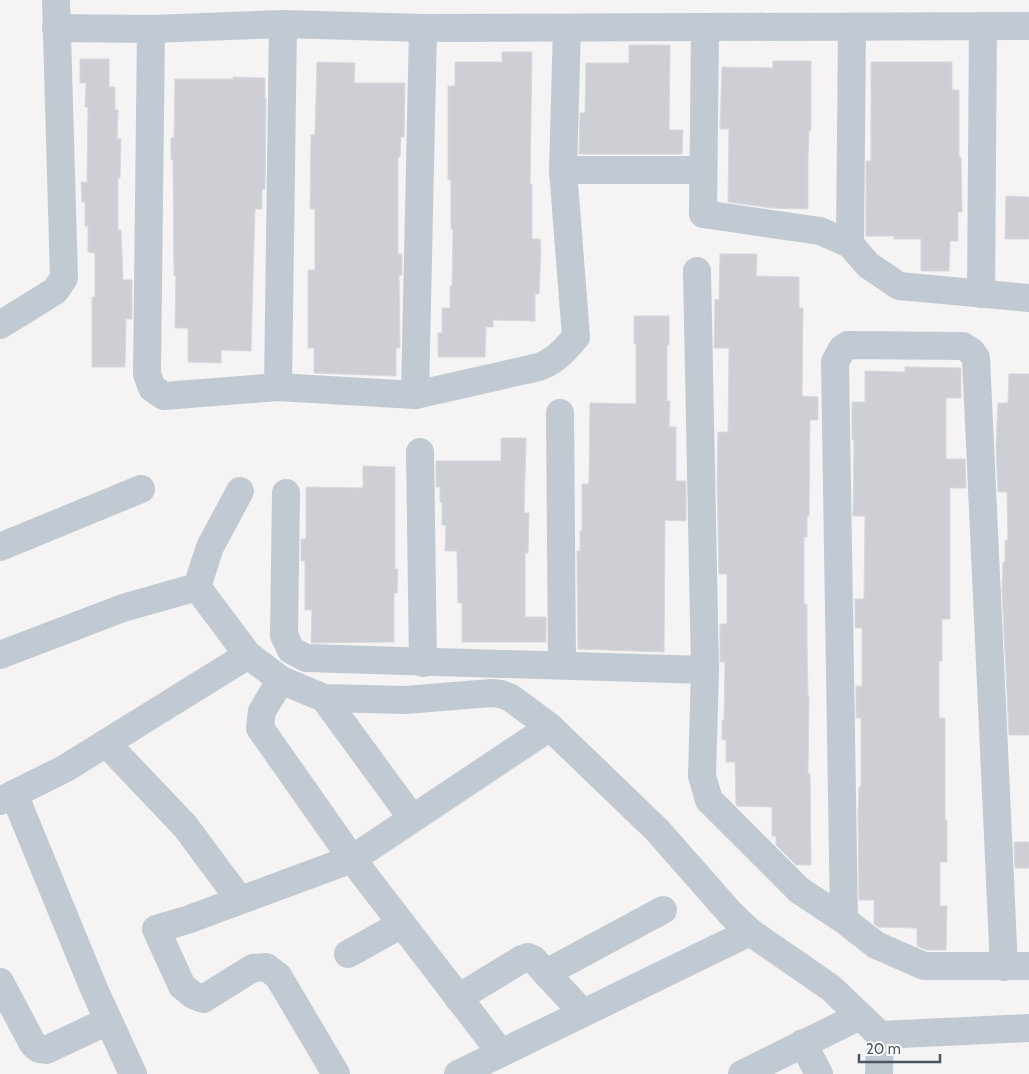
<svg xmlns="http://www.w3.org/2000/svg" width="1029" height="1074" font-family="Cabin,sans-serif">
  <rect width="100%" height="100%" fill="#f5f3f3"/>
  <g fill="#cdcfd5" stroke="#d7d9de">
    <path d="M 629,45 L 670,45 L 669,130 L 683,130 L 682,154 L 579,154 L 580,113 L 585,113 L 586,63 L 629,63 Z"/>
    <path d="M 502,52 L 532,52 L 530,184 L 532,184 L 532,239 L 540,239 L 541,252 L 539,294 L 535,294 L 535,321 L 493,320 L 493,327 L 486,327 L 485,357 L 438,357 L 438,333 L 442,333 L 442,308 L 450,308 L 450,286 L 452,286 L 453,229 L 451,229 L 451,180 L 448,180 L 448,86 L 455,86 L 455,62 L 502,62 Z"/>
    <path d="M 80,59 L 109,59 L 109,87 L 115,87 L 115,110 L 118,110 L 117,139 L 121,139 L 120,178 L 118,178 L 118,230 L 121,230 L 123,280 L 132,280 L 132,319 L 126,319 L 125,367 L 92,367 L 92,297 L 95,297 L 95,253 L 88,252 L 88,226 L 85,226 L 85,202 L 82,202 L 81,182 L 87,182 L 88,107 L 85,107 L 86,83 L 80,83 Z"/>
    <path d="M 773,61 L 811,61 L 811,131 L 809,131 L 808,159 L 808,209 L 772,208 L 728,202 L 729,129 L 720,129 L 722,67 L 773,68 Z"/>
    <path d="M 317,62 L 355,63 L 354,83 L 405,83 L 404,137 L 401,137 L 400,157 L 398,157 L 398,254 L 402,254 L 402,275 L 399,275 L 400,348 L 396,348 L 396,376 L 314,373 L 314,348 L 308,348 L 308,270 L 315,270 L 315,209 L 310,209 L 311,135 L 315,135 Z"/>
    <path d="M 871,62 L 952,62 L 952,90 L 959,90 L 959,157 L 961,157 L 962,212 L 958,212 L 958,241 L 950,241 L 949,271 L 921,271 L 921,239 L 894,239 L 894,236 L 866,236 L 866,161 L 871,161 Z"/>
    <path d="M 233,77 L 265,78 L 265,98 L 266,98 L 265,189 L 262,189 L 262,209 L 255,209 L 251,351 L 221,350 L 221,363 L 188,362 L 188,328 L 175,328 L 176,276 L 174,276 L 173,160 L 171,160 L 171,138 L 174,138 L 175,79 L 233,79 Z"/>
    <path d="M 1006,196 L 1029,197 L 1029,239 L 1005,239 Z"/>
    <path d="M 720,254 L 757,254 L 756,276 L 799,277 L 799,308 L 803,308 L 802,396 L 818,397 L 818,420 L 810,420 L 809,516 L 807,516 L 807,537 L 804,537 L 804,604 L 807,604 L 807,646 L 808,695 L 809,696 L 808,774 L 810,774 L 811,865 L 796,865 L 776,845 L 776,836 L 772,836 L 772,807 L 737,806 L 736,804 L 735,762 L 726,762 L 726,740 L 722,740 L 722,720 L 724,720 L 725,662 L 720,662 L 720,624 L 727,624 L 727,574 L 719,574 L 717,481 L 718,432 L 728,432 L 729,348 L 714,348 L 715,299 L 719,300 Z"/>
    <path d="M 634,316 L 669,316 L 669,345 L 667,345 L 667,401 L 670,401 L 669,427 L 676,427 L 676,481 L 686,481 L 686,521 L 665,520 L 664,652 L 578,649 L 577,551 L 580,551 L 580,531 L 582,531 L 582,484 L 589,484 L 590,403 L 636,404 L 636,344 L 634,344 Z"/>
    <path d="M 905,367 L 961,368 L 961,398 L 946,398 L 946,459 L 965,459 L 966,488 L 950,488 L 950,619 L 942,619 L 942,661 L 939,661 L 939,718 L 945,718 L 945,820 L 947,820 L 947,862 L 940,862 L 940,906 L 947,906 L 946,950 L 927,950 L 917,946 L 917,928 L 878,927 L 874,924 L 874,900 L 859,900 L 858,814 L 859,787 L 861,787 L 861,718 L 856,718 L 856,686 L 862,686 L 862,628 L 855,628 L 855,599 L 864,599 L 865,516 L 853,516 L 854,440 L 852,440 L 852,402 L 865,402 L 865,371 L 905,372 Z"/>
    <path d="M 1009,374 L 1029,374 L 1029,735 L 1009,735 L 1002,591 L 1003,562 L 1005,562 L 1005,540 L 1008,540 L 1007,492 L 998,492 L 996,447 L 998,403 L 1008,403 Z"/>
    <path d="M 501,438 L 526,438 L 524,513 L 529,513 L 528,553 L 525,553 L 525,617 L 546,617 L 546,642 L 462,642 L 462,603 L 458,603 L 457,551 L 445,551 L 446,525 L 442,525 L 442,502 L 440,502 L 440,487 L 436,487 L 436,461 L 501,461 Z"/>
    <path d="M 363,466 L 395,467 L 395,569 L 398,569 L 397,593 L 394,593 L 394,642 L 311,643 L 312,610 L 305,610 L 305,561 L 301,561 L 301,539 L 306,539 L 306,487 L 363,488 Z"/>
    <path d="M 1014,842 L 1029,842 L 1029,868 L 1015,868 Z"/>
  </g>
  <g fill="none" stroke-linecap="round" stroke-linejoin="round">
    <g stroke="#c1cad2" stroke-width="28">
      <path d="M 705,27 L 703,214 L 820,231 L 850,244 L 868,265 L 899,286 L 1029,298"/>
      <path d="M 56,28 L 151,29 L 283,24 L 423,28 L 1029,26"/>
      <path d="M 151,29 L 147,374 L 152,388 L 164,396 L 278,387 L 415,395 L 539,367 C 555,361 565,350 576,337 L 563,170 L 567,28"/>
      <path d="M 563,170 L 703,170"/>
      <path d="M 850,244 L 852,27"/>
      <path d="M 697,271 L 705,670 L 702,776 L 709,800 L 799,890 L 844,920 L 876,945 L 924,966 L 1029,966"/>
      <path d="M 981,294 L 983,26"/>
      <path d="M 0,325 L 55,291 L 64,278 L 56,0"/>
      <path d="M 278,387 L 283,24"/>
      <path d="M 415,395 L 423,28"/>
      <path d="M 560,413 L 562,665"/>
      <path d="M 420,452 L 423,663"/>
      <path d="M 286,493 L 284,635 L 291,650 L 306,658 L 705,670"/>
      <path d="M 0,547 L 141,489"/>
      <path d="M 197,587 L 248,655"/>
      <path d="M 0,655 L 123,608 L 197,587 L 210,547 L 240,491"/>
      <path d="M 281,680 L 262,711 L 260,728 L 352,859 L 501,1053"/>
      <path d="M 324,698 L 412,818"/>
      <path d="M 106,743 L 185,826 L 240,900"/>
      <path d="M 14,794 L 94,989 L 133,1074"/>
      <path d="M 0,801 L 66,768 L 248,655 L 281,680 L 324,698 L 405,700 L 491,693 L 501,694 L 511,698 L 550,727 L 657,830 L 731,914 L 750,932 L 831,988 L 880,1035 L 1029,1028"/>
      <path d="M 844,920 L 835,362 L 842,349 L 848,345 L 963,346 L 971,351 L 976,358 L 1004,967"/>
      <path d="M 348,954 L 402,924"/>
      <path d="M 546,973 L 663,910"/>
      <path d="M 0,982 L 33,1044 L 39,1049 L 46,1050 L 108,1021"/>
      <path d="M 458,998 L 522,959 L 528,957 L 533,959 L 583,1013"/>
      <path d="M 803,1043 L 819,1074"/>
      <path d="M 336,1074 L 278,976 L 266,967 L 253,968 L 203,999 L 193,995 L 182,986 L 156,929 L 187,920 L 352,859 L 550,727"/>
      <path d="M 458,1074 L 750,932"/>
      <path d="M 742,1074 L 860,1016"/>
      <path d="M 879,1074 L 880,1035"/>
    </g>
  </g>
  <path d="M859 1054v8h81v-8" fill="none" stroke="#4a5661" stroke-width="2.5"/>
  <text x="866" y="1054" font-size="15" fill="#4a5661" stroke="#ffffff" stroke-width="4" paint-order="stroke">20 m</text>
</svg>
